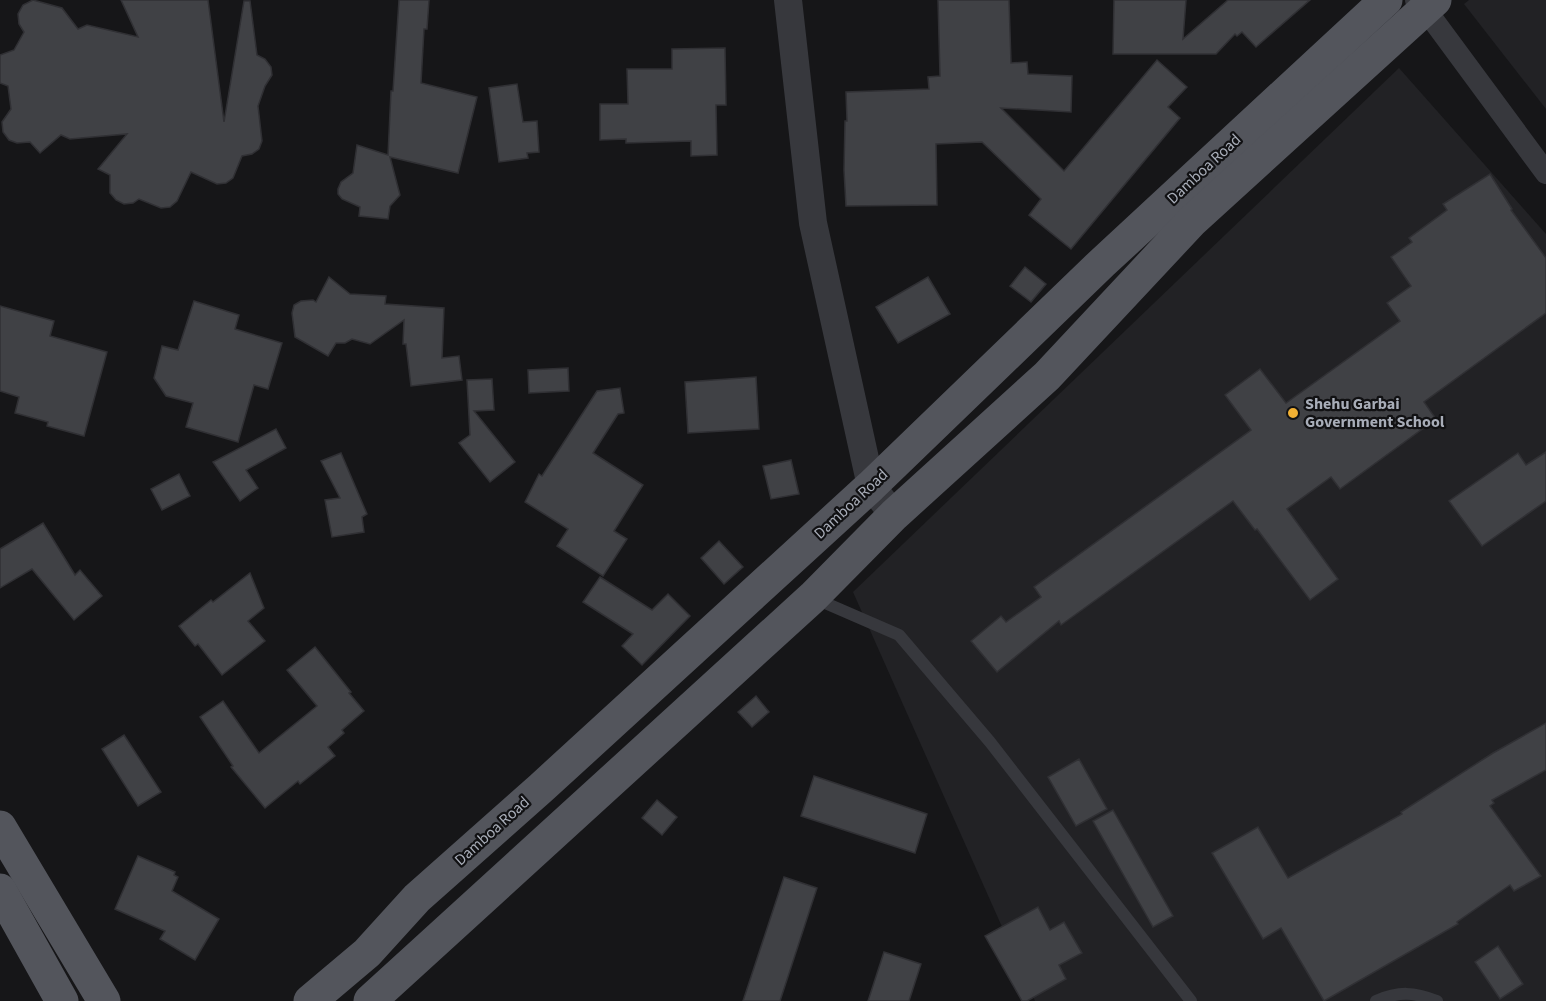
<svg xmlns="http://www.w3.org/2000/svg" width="1546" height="1001" font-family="'Source Sans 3',sans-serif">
  <rect width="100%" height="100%" fill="#161618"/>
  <g fill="#222225">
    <path d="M 1469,0 L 1546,0 L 1546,109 L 1464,4 Z"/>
    <path d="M 1399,68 L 1546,234 L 1546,1001 L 1035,1001 L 853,592 Z"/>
  </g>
  <g fill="#404145" stroke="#303034" stroke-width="1.5">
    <path d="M 33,0 L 62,8 L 78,29 L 87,25 L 138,37 L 121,0 L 208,0 L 224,122 L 244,1 L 250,1 L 257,55 L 265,59 L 271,67 L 272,75 L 265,86 L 258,106 L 262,141 L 259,149 L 252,154 L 242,156 L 233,178 L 226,183 L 217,184 L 191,172 L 177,201 L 170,207 L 161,208 L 139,199 L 133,203 L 124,204 L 116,200 L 110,193 L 110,175 L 98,169 L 127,134 L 70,139 L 61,135 L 40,153 L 30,142 L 17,143 L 9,140 L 3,132 L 2,122 L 11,109 L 8,86 L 0,83 L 0,55 L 14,50 L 24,32 L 19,24 L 18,14 L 23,5 Z"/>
    <path d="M 399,0 L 429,0 L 427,29 L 424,29 L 421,83 L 477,97 L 458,173 L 390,157 L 400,195 L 390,206 L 388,219 L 359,216 L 360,207 L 342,199 L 338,194 L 338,189 L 341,182 L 353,173 L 357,145 L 388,155 L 391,91 L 393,91 Z"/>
    <path d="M 938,0 L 1009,0 L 1011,63 L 1027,62 L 1028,74 L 1072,76 L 1071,112 L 1001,108 L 1064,171 L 1157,60 L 1187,87 L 1168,107 L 1180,118 L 1071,249 L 1029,215 L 1041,199 L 982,142 L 936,144 L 937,205 L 846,206 L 844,170 L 845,121 L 847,121 L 846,92 L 929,89 L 928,77 L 940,76 Z"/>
    <path d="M 1114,0 L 1186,0 L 1183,39 L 1228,0 L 1310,0 L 1256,47 L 1242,32 L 1237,36 L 1235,34 L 1216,54 L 1113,54 Z"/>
    <path d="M 725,48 L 726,105 L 716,105 L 717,155 L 691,156 L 691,141 L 626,143 L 626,139 L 600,140 L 600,104 L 628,104 L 627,69 L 672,69 L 672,49 Z"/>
    <path d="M 517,84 L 523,122 L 537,121 L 539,152 L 527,153 L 528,158 L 499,162 L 489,88 Z"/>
    <path d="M 1490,174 L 1512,209 L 1511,210 L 1546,258 L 1546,313 L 1424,402 L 1436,419 L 1340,489 L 1331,477 L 1287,509 L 1338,579 L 1310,600 L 1257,529 L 1255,530 L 1233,501 L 1061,625 L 1059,621 L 997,672 L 971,641 L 1001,616 L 1006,622 L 1041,597 L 1034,587 L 1251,430 L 1225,395 L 1260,369 L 1286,403 L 1400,321 L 1387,303 L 1411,286 L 1391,257 L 1412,242 L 1409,238 L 1447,210 L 1443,204 Z"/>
    <path d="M 1025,267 L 1046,284 L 1031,302 L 1010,286 Z"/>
    <path d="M 329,277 L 350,294 L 386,296 L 385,304 L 444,308 L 442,358 L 459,356 L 462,380 L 411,386 L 406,344 L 403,344 L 404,320 L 370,344 L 352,339 L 345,343 L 336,343 L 328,356 L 295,337 L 292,313 L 294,305 L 301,301 L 313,300 L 316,302 Z"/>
    <path d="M 928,277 L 950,314 L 898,343 L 876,307 Z"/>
    <path d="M 194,301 L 239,315 L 235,329 L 282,343 L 268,389 L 254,385 L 238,442 L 186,427 L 193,403 L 166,396 L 154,378 L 162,346 L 178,350 Z"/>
    <path d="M 0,306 L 54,321 L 50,336 L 107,352 L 84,436 L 47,426 L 48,422 L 15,413 L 19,397 L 0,391 Z"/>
    <path d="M 568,368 L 569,391 L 529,393 L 528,370 Z"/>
    <path d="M 756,377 L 759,429 L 688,433 L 685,382 Z"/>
    <path d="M 492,379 L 494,410 L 474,411 L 515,462 L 490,482 L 459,443 L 470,435 L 467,380 Z"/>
    <path d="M 620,388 L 624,413 L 618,414 L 593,453 L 643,485 L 614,531 L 627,539 L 603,576 L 557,546 L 568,529 L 525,502 L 539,474 L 542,476 L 597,391 Z"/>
    <path d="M 276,429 L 286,448 L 246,470 L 258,488 L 240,501 L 213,462 Z"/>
    <path d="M 1546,452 L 1546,501 L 1482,546 L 1449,501 L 1518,453 L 1526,465 Z"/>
    <path d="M 341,453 L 367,514 L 362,517 L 364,532 L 332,537 L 325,500 L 340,498 L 321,461 Z"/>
    <path d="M 791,460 L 799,494 L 771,499 L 763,466 Z"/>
    <path d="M 179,474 L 190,496 L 162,510 L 151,489 Z"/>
    <path d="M 43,523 L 75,575 L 80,570 L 102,596 L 74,620 L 32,569 L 0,588 L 0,549 Z"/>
    <path d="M 719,541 L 743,567 L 724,584 L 701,558 Z"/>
    <path d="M 250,573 L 264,608 L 248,621 L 265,641 L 222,675 L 198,644 L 195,646 L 179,626 L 211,600 L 213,602 Z"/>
    <path d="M 600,577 L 652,610 L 668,594 L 690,616 L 642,665 L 622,646 L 633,634 L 583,602 Z"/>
    <path d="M 315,647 L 351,692 L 349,693 L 364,711 L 342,730 L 344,733 L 328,747 L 335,756 L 300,784 L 298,781 L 265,808 L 231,767 L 233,766 L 200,717 L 223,701 L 259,753 L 317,706 L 287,670 Z"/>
    <path d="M 756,696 L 769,712 L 752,727 L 738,712 Z"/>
    <path d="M 1546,723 L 1546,770 L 1492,800 L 1494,803 L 1490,806 L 1541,876 L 1514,891 L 1510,885 L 1457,922 L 1458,924 L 1324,1001 L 1281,928 L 1263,939 L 1212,853 L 1258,827 L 1288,878 L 1402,814 L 1401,812 L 1493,753 Z"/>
    <path d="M 124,735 L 161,792 L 138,806 L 102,749 Z"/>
    <path d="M 1079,759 L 1107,809 L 1076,826 L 1048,777 Z"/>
    <path d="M 814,776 L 927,814 L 915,853 L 801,816 Z"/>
    <path d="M 657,800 L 677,817 L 662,835 L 642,818 Z"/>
    <path d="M 1113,810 L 1173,916 L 1153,927 L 1093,821 Z"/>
    <path d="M 138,856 L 175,872 L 174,875 L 178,877 L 172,891 L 219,919 L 195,960 L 160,939 L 165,931 L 115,909 Z"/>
    <path d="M 784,877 L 817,888 L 780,1001 L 743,1001 Z"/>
    <path d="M 1038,907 L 1050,930 L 1064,922 L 1082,953 L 1059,965 L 1066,979 L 1027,1001 L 1022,1001 L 985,936 Z"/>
    <path d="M 1498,946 L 1523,984 L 1500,999 L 1475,962 Z"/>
    <path d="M 884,952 L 921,964 L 909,1001 L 868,1001 Z"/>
  </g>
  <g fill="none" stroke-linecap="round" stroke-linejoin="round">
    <g stroke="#37383d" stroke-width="12">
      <path d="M 816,599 L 899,635 L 990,742 L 1191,1001"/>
      <path d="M 1376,1001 C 1399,991 1414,992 1437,1001"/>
    </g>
    <path stroke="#37383d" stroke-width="22" d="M 1416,0 L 1425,9 L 1546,173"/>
    <path stroke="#37383d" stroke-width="28" d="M 788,0 L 813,223 L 871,486 L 894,515"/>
    <g stroke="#53555c" stroke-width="33">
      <path d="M 0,827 L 104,1001"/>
      <path d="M 0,890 L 62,1001"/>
      <path d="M 310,1001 L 367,953 L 417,898 L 541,788 L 871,486 L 1102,263 L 1386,0"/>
      <path d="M 370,1001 L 813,597 L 894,515 L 1047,376 L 1192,221 L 1435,0"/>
    </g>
  </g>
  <circle fill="#f2b134" stroke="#111113" stroke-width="2" cx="1293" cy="413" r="6"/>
  <g text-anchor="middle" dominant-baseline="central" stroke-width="4.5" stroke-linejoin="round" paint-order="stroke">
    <g font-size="16" fill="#a8adb8" stroke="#111113">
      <text transform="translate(1204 169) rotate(-43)">Damboa Road</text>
      <text transform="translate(851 504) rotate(-43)">Damboa Road</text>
      <text transform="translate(492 831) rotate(-42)">Damboa Road</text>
    </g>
    <g font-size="16" font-weight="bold" fill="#a8adb8" stroke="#111113" text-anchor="start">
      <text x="1305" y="404">Shehu Garbai<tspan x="1305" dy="18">Government School</tspan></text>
    </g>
  </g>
</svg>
